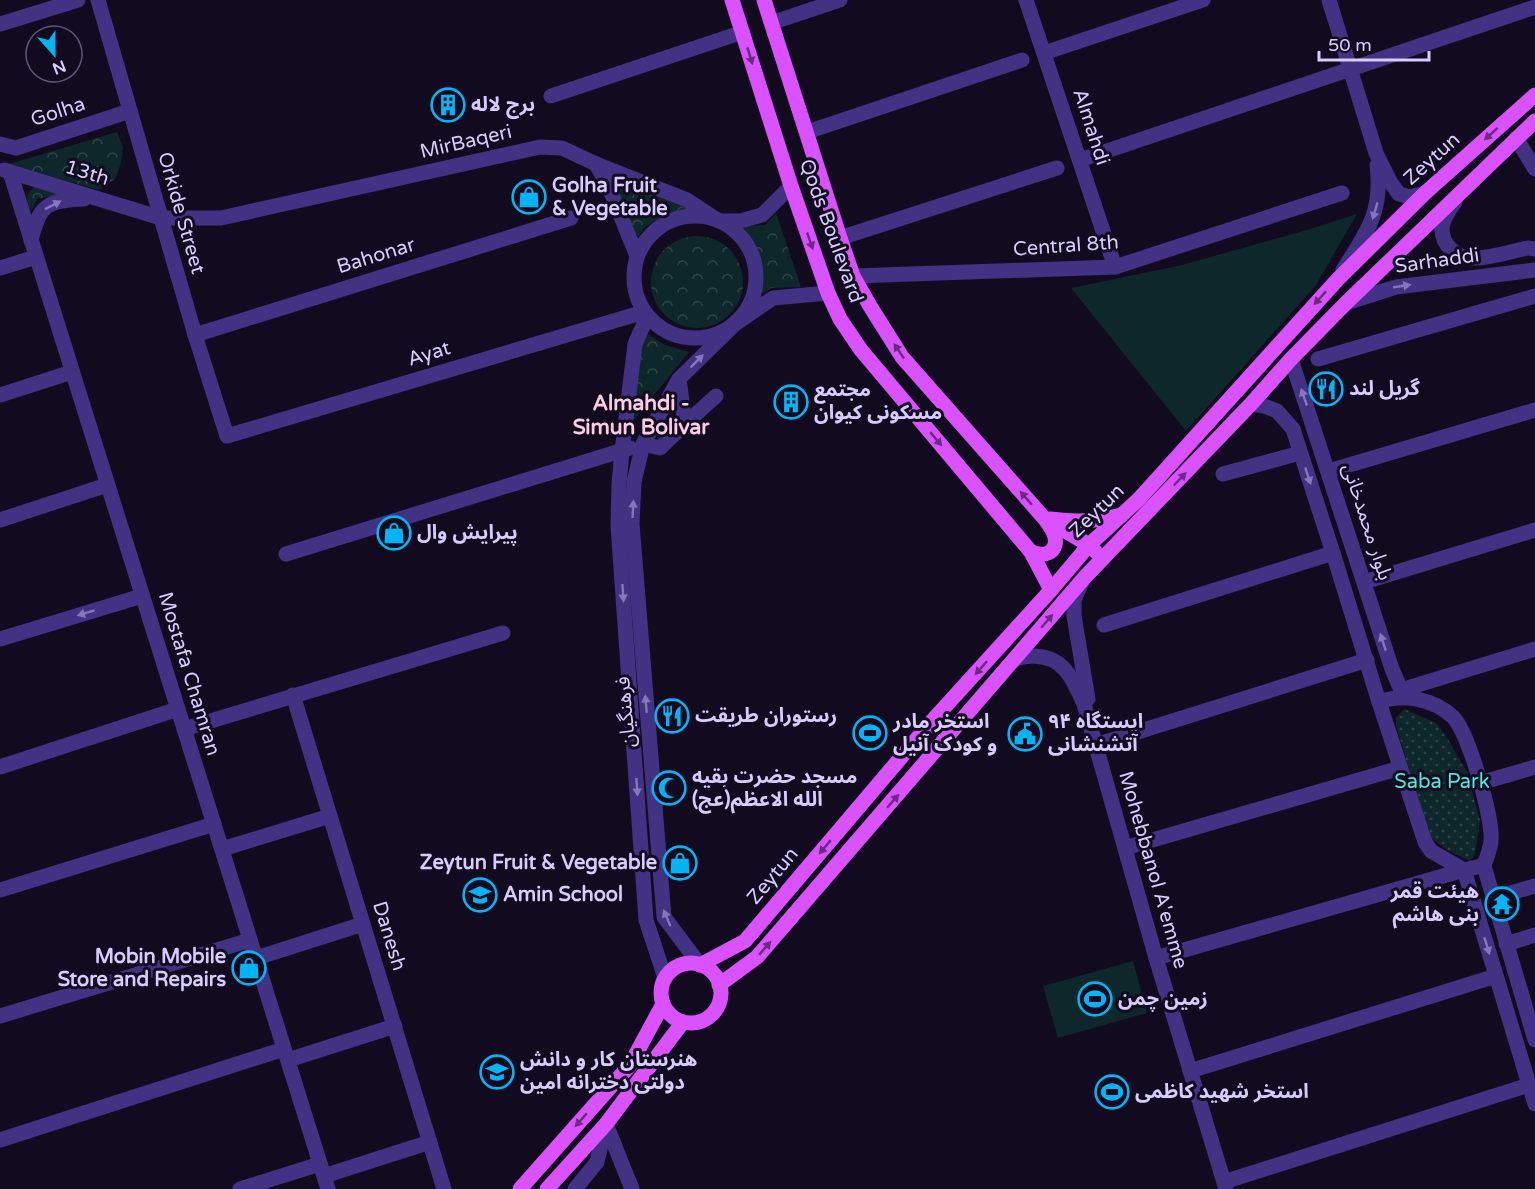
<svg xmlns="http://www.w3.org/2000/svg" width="1535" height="1189" font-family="'Varela Round','Noto Sans Arabic',sans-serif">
  <defs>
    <pattern id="forest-crowns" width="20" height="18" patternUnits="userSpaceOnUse" patternTransform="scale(1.5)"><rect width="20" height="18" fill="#0d272a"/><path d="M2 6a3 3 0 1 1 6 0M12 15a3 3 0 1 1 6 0" fill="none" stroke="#30454a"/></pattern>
    <pattern id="park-dots" width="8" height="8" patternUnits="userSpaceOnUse" patternTransform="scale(1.5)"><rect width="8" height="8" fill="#0d272a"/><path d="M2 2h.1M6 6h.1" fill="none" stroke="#30454a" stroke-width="1.8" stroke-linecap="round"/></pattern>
  </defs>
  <rect width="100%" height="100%" fill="#120b20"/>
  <g fill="url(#forest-crowns)">
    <path d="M 117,132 L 123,147 L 121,163 L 115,179 L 99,190 L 9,164 Z"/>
    <path d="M 611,177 L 690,210 L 663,216 L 645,227 L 632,246 Z"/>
    <path d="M 34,187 L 63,194 L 37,199 L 31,211 C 26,199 24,197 34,187 Z"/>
    <path d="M 776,213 L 801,287 L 771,288 L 751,300 C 753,293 758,284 758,277 C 761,258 748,240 735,227 L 765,225 Z"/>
    <circle cx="697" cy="282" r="46"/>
    <path d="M 648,334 L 665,345 L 689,352 L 632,422 L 639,341 Z"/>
  </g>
  <path fill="url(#park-dots)" d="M 1404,709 L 1436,723 L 1446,736 L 1467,772 L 1480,821 L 1475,854 L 1470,861 L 1449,851 L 1430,837 L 1396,726 L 1396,718 Z"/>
  <g fill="#0d272a">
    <path d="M 1357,214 L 1316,285 L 1186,431 L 1071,288 L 1182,265 L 1307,230 Z"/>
    <path d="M 1133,961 L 1147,1013 L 1058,1038 L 1043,986 Z"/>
  </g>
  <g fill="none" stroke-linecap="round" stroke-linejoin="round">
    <g stroke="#423283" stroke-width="15">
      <path d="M 98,0 L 195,335 L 227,436 L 644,312"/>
      <path d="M 1026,0 L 1115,267"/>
      <path d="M 1329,0 L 1376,153 L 1391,183 L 1399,194 L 1410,197 L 1425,193"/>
      <path d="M 771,23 L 840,0"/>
      <path d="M 0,24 L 78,0"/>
      <path d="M 1044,53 L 1203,0"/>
      <path d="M 551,96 L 743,32"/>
      <path d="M 807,132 L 1022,60"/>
      <path d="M 1516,138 L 1535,169"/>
      <path d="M 0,144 L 16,148 L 130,111"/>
      <path d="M 1080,160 L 1535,7"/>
      <path d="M 596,164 L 608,185 L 637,256"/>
      <path d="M 4,170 L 161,218 L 221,218 L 540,147 L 562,148 L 596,164 L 687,200 L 719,221 L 740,221 L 762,215 L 791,186"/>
      <path d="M 10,172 L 328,1189"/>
      <path d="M 1455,202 C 1450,209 1443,218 1442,227 C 1441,244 1456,258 1472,258 C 1487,259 1512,251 1528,248 L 1535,249"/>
      <circle cx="695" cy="277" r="61"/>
      <path d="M 840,238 L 1057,168"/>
      <path d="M 31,241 C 39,205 47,200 84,199"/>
      <path d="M 0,268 L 36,257"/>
      <path d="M 1343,270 C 1367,232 1383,212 1377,165"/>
      <path d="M 853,276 L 1115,267 L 1342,193"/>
      <path d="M 1346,303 L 1396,287 L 1535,270"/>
      <path d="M 647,317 L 635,344 L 622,451 L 619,484 L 618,526 L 646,920 L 665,978"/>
      <path d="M 195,335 L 571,218"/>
      <path d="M 1291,359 L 1392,669 L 1404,697"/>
      <path d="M 1318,359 L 1535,296"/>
      <path d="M 0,395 L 72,372"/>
      <path d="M 1251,404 L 1264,406 L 1277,411 L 1293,429 L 1333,553 L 1379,702"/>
      <path d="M 685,424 L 716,396"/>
      <path d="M 643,444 L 660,448 L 685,424 L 679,379"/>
      <path d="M 1329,471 L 1535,410"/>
      <path d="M 1223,474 L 1300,453"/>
      <path d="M 0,520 L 107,485"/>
      <path d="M 286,554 L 630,448"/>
      <path d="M 1364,582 L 1535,530"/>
      <path d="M 1081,584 L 1074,600 L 1074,616 L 1088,699"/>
      <path d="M 1104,625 L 1333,553"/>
      <path d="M 0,639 L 142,596"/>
      <path d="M 1015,659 C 1021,657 1027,656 1034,656 C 1065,657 1073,680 1084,704 L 1156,958 L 1226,1189"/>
      <path d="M 1401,690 L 1535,649"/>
      <path d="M 293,695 L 444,1189"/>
      <path d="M 184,729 L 503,633"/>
      <path d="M 1096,745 L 1367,660"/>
      <path d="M 0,767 L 178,709"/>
      <path d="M 1480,783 L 1535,767"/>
      <path d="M 1125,848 L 1400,768"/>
      <path d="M 222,849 L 330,816"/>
      <path d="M 1484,866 L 1535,1040"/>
      <path d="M 1464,870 L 1535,1104"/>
      <path d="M 0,890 L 214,824"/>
      <path d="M 1493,898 L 1535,886"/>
      <path d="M 1506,944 L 1535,935"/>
      <path d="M 256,958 L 363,924"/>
      <path d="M 1156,958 L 1464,870 L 1481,866 L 1484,866 C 1486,858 1491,849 1491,840 C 1493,818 1468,731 1453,717 C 1434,699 1403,693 1379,702 L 1425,842 L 1431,851 L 1464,870"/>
      <path d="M 700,965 L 664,917 L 632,524 L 634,482 L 643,444 L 679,379 L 735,324 L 773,298 L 828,293"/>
      <path d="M 0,1016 L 250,940"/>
      <path d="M 288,1060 L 395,1026"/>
      <path d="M 1190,1071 L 1496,976"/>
      <path d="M 606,1124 L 632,1189"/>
      <path d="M 0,1140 L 284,1049"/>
      <path d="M 324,1176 L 430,1142"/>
      <path d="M 1224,1182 L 1529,1085"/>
      <path d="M 240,1189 L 320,1164"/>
      <path d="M 575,1189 L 597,1162 L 606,1124"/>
    </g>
    <g stroke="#da51ff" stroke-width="15">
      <path d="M 732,0 L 791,186 L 828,293 L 840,319 L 861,350 L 1031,552 L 1051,590"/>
      <path d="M 764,0 L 840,238 L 853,276 L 870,306 L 902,357 L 1044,518 L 1089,545 L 1095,551"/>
      <path d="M 1050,519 C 1076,522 1095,522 1121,515"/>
      <path d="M 1031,552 C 1043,557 1058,554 1055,537 C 1054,531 1049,525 1045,519"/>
      <circle cx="691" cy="993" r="30"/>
      <path d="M 700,965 L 745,941 L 932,721 L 1051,590 L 1089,545 L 1139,499 L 1338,279 L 1425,193 L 1535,95"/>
      <path d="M 719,985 L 757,957 L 1085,577 L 1251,404 L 1291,359 L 1346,303 L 1535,121"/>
      <path d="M 520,1189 L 630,1065 L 663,1004"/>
      <path d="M 547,1189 L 606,1124 L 683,1022"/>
    </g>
  </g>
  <defs><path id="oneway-solid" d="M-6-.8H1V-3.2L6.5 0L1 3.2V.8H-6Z" transform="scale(1.5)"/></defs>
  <g fill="#6c2a84">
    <use href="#oneway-solid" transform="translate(750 56) rotate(73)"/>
    <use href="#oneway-solid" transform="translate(1491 134) rotate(138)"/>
    <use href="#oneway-solid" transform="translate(810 241) rotate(71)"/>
    <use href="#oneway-solid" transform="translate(1320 298) rotate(132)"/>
    <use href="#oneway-solid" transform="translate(899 351) rotate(-124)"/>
    <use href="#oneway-solid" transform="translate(936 439) rotate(50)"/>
    <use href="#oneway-solid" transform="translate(1180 479) rotate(-46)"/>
    <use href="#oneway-solid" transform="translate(1026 498) rotate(-131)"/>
    <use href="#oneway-solid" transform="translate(1047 621) rotate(-49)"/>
    <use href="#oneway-solid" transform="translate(981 668) rotate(132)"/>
    <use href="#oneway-solid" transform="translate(893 801) rotate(-49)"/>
    <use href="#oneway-solid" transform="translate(825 847) rotate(130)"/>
    <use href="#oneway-solid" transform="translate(765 948) rotate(-49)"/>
    <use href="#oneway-solid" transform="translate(581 1120) rotate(131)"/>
  </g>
  <g fill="#8676bb">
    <use href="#oneway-solid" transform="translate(53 205) rotate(-27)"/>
    <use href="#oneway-solid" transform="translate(1375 211) rotate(106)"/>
    <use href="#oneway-solid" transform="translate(1402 286) rotate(-9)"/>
    <use href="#oneway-solid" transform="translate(697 361) rotate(-45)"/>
    <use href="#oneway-solid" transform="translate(1304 397) rotate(-109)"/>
    <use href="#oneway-solid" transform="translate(1308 476) rotate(72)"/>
    <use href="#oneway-solid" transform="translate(633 509) rotate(-87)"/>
    <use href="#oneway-solid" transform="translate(623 593) rotate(86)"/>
    <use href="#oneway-solid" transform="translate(86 613) rotate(163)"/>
    <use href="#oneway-solid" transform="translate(1383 642) rotate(-108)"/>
    <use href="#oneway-solid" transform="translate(646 704) rotate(-95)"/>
    <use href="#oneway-solid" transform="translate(637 787) rotate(86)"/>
    <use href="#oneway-solid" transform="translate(667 918) rotate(-113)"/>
    <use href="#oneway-solid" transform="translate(1487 946) rotate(73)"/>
  </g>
  <defs>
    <symbol id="building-ring" viewBox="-11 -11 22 22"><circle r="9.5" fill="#120b20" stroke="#00b4f5" stroke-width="1.5"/><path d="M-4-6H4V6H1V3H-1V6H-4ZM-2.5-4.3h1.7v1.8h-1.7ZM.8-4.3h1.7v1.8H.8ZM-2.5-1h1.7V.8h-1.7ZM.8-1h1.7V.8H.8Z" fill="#00b4f5"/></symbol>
    <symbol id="shop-ring" viewBox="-11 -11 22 22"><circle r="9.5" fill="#120b20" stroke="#00b4f5" stroke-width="1.5"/><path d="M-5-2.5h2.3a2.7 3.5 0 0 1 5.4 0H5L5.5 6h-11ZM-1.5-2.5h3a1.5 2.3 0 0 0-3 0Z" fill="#00b4f5"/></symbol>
    <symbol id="restaurant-ring" viewBox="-11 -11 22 22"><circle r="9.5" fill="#120b20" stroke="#00b4f5" stroke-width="1.5"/><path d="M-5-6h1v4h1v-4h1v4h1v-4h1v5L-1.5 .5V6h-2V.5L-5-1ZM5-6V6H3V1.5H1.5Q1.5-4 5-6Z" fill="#00b4f5"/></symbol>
    <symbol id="stadium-ring" viewBox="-11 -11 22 22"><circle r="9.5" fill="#120b20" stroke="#00b4f5" stroke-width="1.5"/><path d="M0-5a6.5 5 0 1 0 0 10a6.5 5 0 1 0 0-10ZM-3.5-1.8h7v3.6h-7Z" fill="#00b4f5"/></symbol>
    <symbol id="civic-ring" viewBox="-11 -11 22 22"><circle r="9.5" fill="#120b20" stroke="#00b4f5" stroke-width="1.5"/><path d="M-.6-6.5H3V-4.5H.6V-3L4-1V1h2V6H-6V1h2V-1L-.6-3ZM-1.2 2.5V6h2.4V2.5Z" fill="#00b4f5"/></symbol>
    <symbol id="mosque-ring" viewBox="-11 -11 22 22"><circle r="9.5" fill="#120b20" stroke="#00b4f5" stroke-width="1.5"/><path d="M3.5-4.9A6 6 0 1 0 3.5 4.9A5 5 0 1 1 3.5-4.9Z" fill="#00b4f5"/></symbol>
    <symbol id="school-ring" viewBox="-11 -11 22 22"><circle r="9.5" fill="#120b20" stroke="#00b4f5" stroke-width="1.5"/><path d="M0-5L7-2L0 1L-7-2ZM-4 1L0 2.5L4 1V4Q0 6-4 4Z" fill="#00b4f5"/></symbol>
    <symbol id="temple-ring" viewBox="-11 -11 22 22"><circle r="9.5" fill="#120b20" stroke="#00b4f5" stroke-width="1.5"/><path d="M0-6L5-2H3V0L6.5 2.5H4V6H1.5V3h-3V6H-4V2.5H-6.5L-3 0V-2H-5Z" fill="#00b4f5"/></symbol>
  </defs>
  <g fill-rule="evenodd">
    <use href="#building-ring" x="429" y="86" width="38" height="38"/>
    <use href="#shop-ring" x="510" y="178" width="38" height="38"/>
    <use href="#restaurant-ring" x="1307" y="370" width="38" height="38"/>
    <use href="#building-ring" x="772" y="383" width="38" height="38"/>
    <use href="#shop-ring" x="375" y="514" width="38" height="38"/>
    <use href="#restaurant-ring" x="653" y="697" width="38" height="38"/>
    <use href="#stadium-ring" x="851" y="714" width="38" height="38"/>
    <use href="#civic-ring" x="1006" y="715" width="38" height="38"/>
    <use href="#mosque-ring" x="650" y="769" width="38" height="38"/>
    <use href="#shop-ring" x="661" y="844" width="38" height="38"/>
    <use href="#school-ring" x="461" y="876" width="38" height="38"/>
    <use href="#temple-ring" x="1483" y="885" width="38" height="38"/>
    <use href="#shop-ring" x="230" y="949" width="38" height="38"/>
    <use href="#stadium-ring" x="1076" y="980" width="38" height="38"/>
    <use href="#school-ring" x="478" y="1053" width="38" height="38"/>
    <use href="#stadium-ring" x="1093" y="1073" width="38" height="38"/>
  </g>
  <g text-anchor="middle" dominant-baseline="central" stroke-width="6" stroke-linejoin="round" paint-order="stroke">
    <g font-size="20" font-weight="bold" fill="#d9caff" stroke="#120b20" text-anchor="start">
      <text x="471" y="105">برج لاله</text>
      <text x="552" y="186">Golha Fruit<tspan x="552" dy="23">&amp; Vegetable</tspan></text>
      <text x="1349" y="389">گریل لند</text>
      <text x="814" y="390">مجتمع<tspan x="814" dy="23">مسکونی کیوان</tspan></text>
      <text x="417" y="533">پیرایش وال</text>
      <text x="695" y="716">رستوران طریقت</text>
      <text x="893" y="722">استخر مادر<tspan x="893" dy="23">و کودک آنیل</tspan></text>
      <text x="1048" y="722">ایستگاه ۹۴<tspan x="1048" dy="23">آتشنشانی</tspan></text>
      <text x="692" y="777">مسجد حضرت بقیه<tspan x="692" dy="23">الله الاعظم(عج)</tspan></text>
      <text x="657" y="863" text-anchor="end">Zeytun Fruit &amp; Vegetable</text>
      <text x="1479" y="892" text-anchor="end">هیئت قمر<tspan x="1479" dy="23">بنی هاشم</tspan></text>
      <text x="503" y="895">Amin School</text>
      <text x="226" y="957" text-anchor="end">Mobin Mobile<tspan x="226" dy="23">Store and Repairs</tspan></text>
      <text x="1118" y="999">زمین چمن</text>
      <text x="520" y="1060">هنرستان کار و دانش<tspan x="520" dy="23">دولتی دخترانه امین</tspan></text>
      <text x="1135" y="1092">استخر شهید کاظمی</text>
    </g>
    <g font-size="20" fill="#d9caff" stroke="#120b20">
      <text transform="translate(58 112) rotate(-18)">Golha</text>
      <text transform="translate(1091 127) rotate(72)">Almahdi</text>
      <text transform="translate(466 142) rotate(-13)">MirBaqeri</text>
      <text transform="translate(1432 159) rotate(-42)">Zeytun</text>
      <text transform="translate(87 173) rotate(17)">13th</text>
      <text transform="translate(181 213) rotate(74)">Orkide Street</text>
      <text transform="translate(831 231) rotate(70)">Qods Boulevard</text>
      <text transform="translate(1066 246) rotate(-4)">Central 8th</text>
      <text transform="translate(376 256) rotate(-17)">Bahonar</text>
      <text transform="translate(1437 261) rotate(-8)">Sarhaddi</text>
      <text transform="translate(429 354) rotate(-17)">Ayat</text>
      <text transform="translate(1097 511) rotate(-44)">Zeytun</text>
      <text transform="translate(1367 522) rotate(72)">بلوار محمدخانی</text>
      <text transform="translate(189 674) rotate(73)">Mostafa Chamran</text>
      <text transform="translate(626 712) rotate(-95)">فرهنگیان</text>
      <text transform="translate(1153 870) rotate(74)">Mohebbanol A'emme</text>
      <text transform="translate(773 876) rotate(-50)">Zeytun</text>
      <text transform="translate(389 936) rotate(73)">Danesh</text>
    </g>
    <g font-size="20" fill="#4de8da" stroke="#120b20">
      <text x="1442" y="782">Saba Park</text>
    </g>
    <g font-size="21" font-weight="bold" fill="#ffcce4" stroke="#120b20">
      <text x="641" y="403">Almahdi -<tspan x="641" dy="24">Simun Bolivar</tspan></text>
    </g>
  </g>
  <g transform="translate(54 54) rotate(159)"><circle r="28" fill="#120b20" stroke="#625779" stroke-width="1.5"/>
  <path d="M0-4.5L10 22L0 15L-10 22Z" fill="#00b4f5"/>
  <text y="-9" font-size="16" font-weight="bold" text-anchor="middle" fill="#d9caff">N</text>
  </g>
  <path d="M1319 51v9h110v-9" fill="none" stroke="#d9caff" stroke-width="3"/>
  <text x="1328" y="51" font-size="18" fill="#d9caff" stroke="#120b20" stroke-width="4.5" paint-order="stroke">50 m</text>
</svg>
